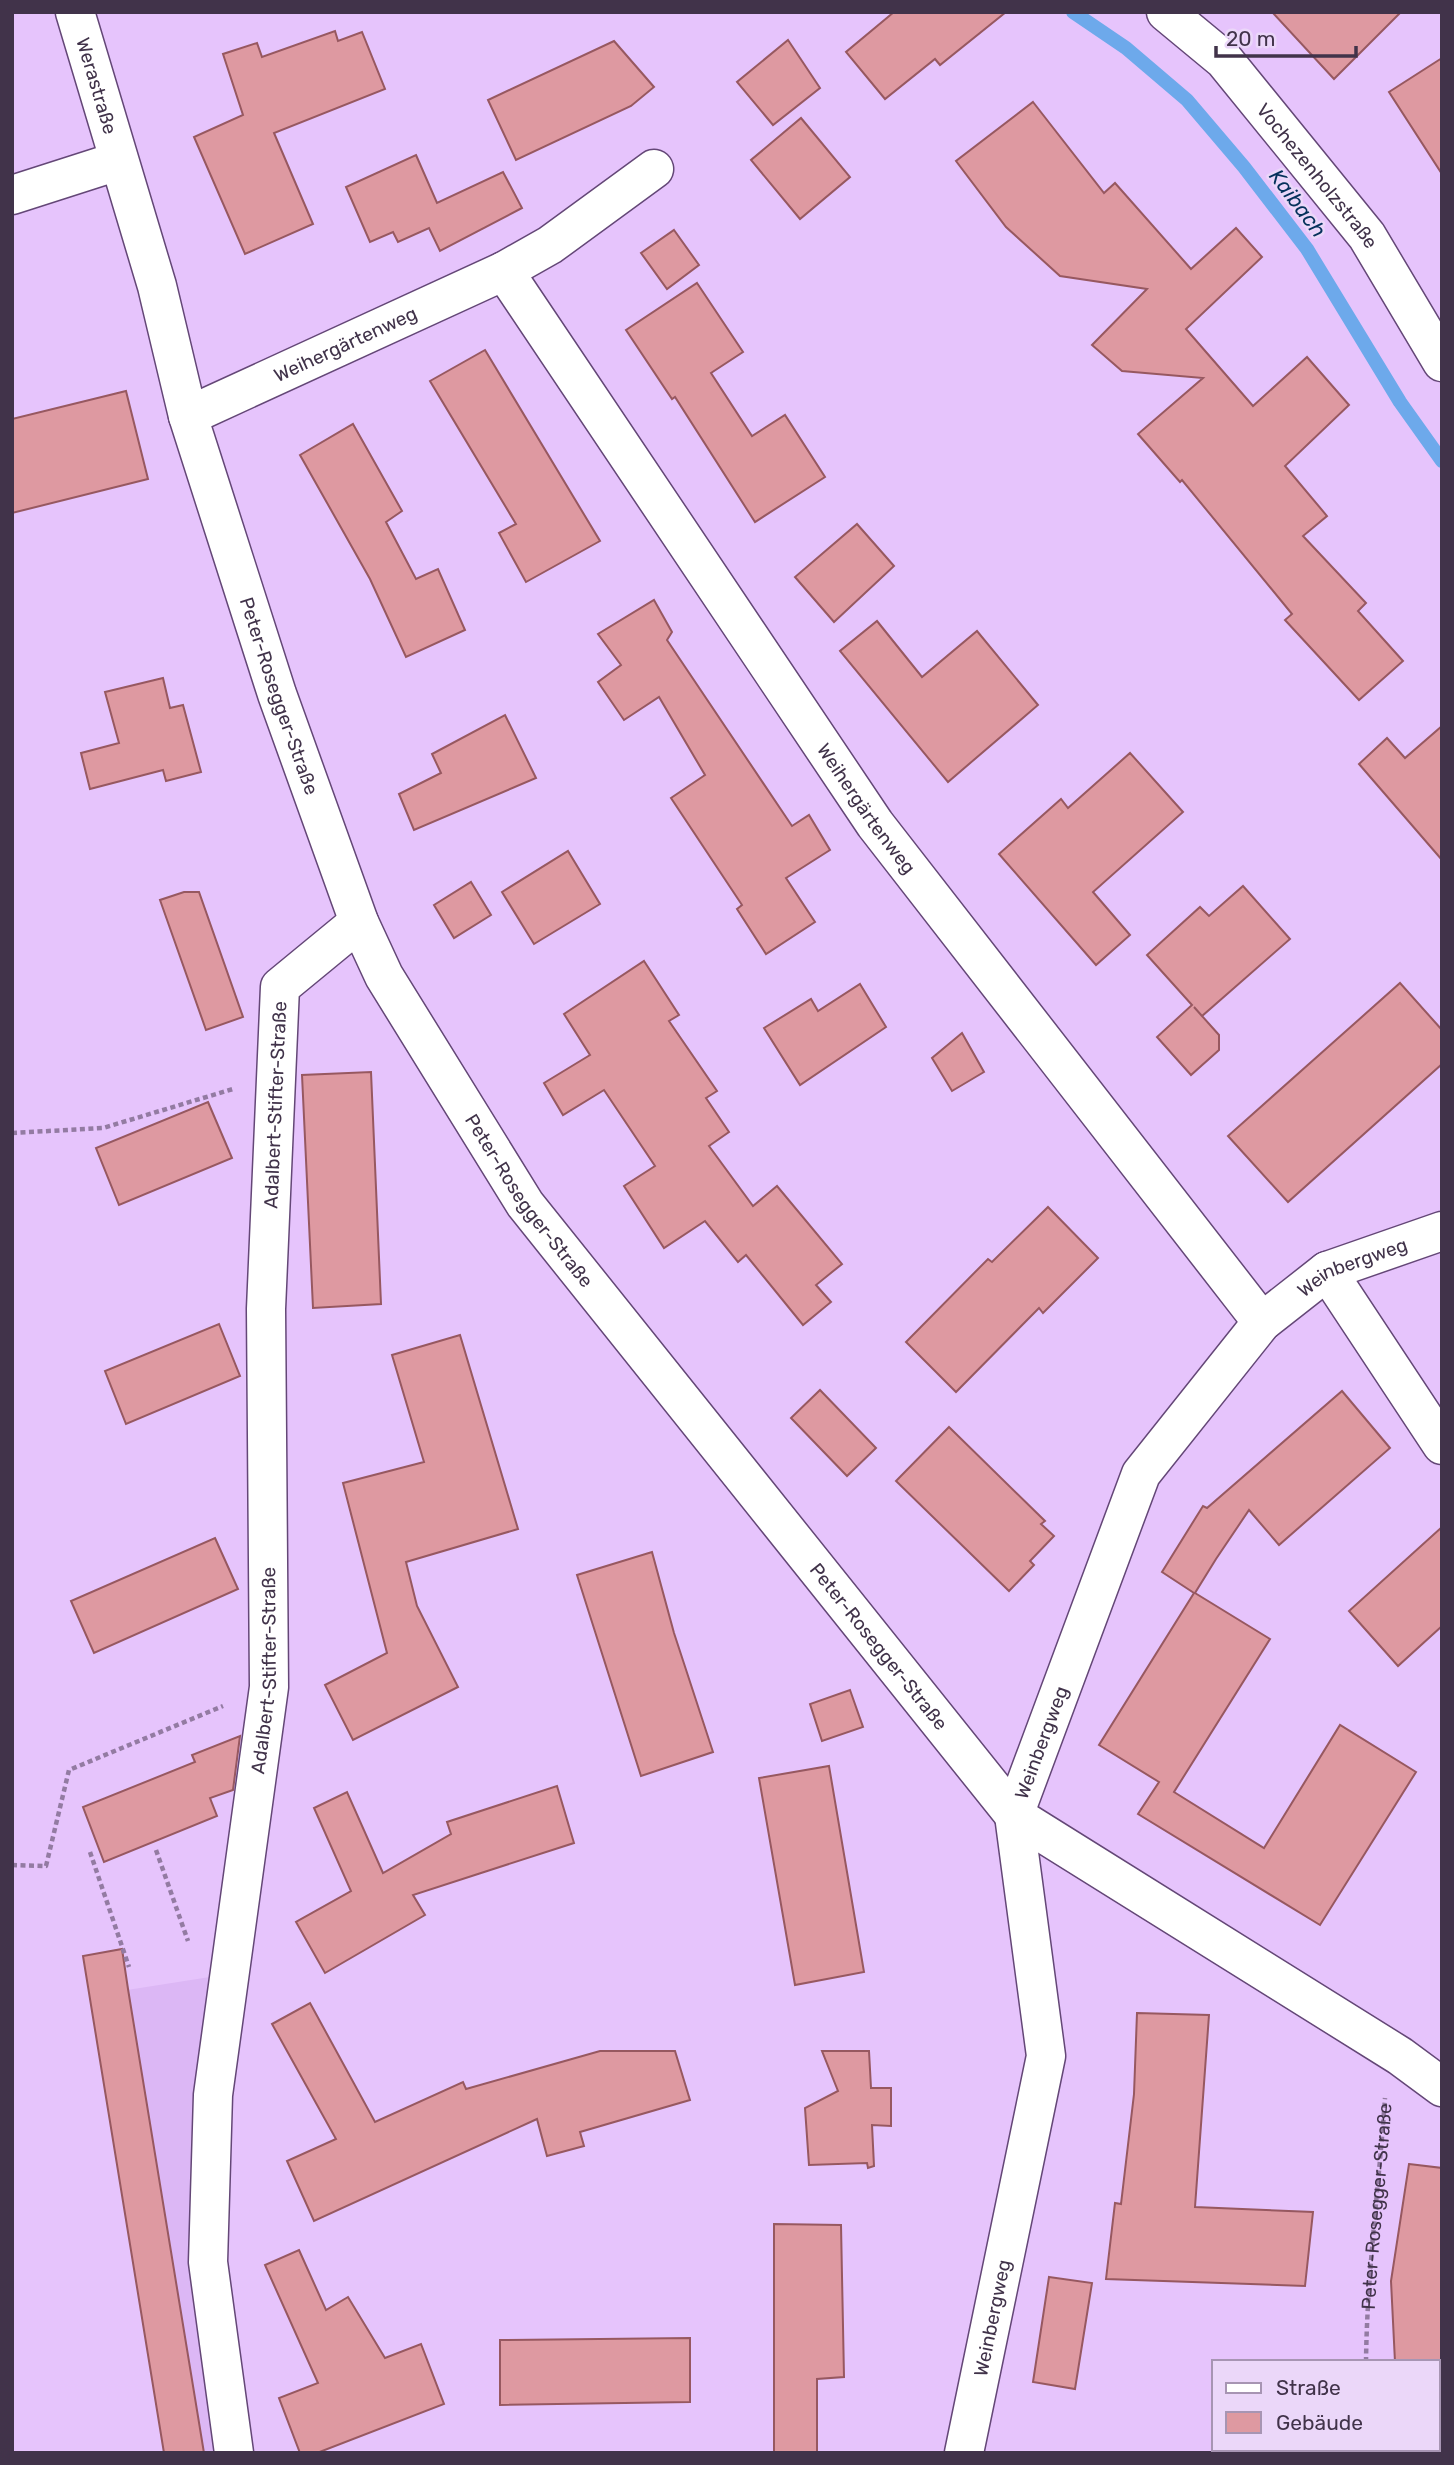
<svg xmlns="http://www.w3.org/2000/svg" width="1454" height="2465" font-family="Rubik,sans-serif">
  <rect width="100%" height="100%" fill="#e6c4fc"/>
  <path fill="#dcb7f5" d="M 229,1974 L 213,2095 L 234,2453 L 164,2453 L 89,1996 Z"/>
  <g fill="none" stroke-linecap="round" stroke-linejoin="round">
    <path stroke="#6da9eb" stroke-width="14" d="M 1073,12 L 1126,48 L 1187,100 L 1244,167 L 1307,249 L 1400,402 L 1442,461"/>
  </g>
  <g fill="#de99a1" stroke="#975860" stroke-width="2">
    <path d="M 894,12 L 1006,12 L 940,65 L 935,59 L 885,99 L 846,52 Z"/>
    <path d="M 1272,12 L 1401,12 L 1334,79 Z"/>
    <path d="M 335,31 L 338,41 L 362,32 L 385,89 L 274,133 L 313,224 L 245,254 L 194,137 L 243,115 L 223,54 L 257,43 L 262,57 Z"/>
    <path d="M 788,40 L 820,88 L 773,125 L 737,82 Z"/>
    <path d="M 614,41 L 654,87 L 631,106 L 516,160 L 488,100 Z"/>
    <path d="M 1442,58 L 1442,174 L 1389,92 Z"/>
    <path d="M 1033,102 L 1104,193 L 1115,183 L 1191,269 L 1236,228 L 1262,257 L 1186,329 L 1253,406 L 1307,357 L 1349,405 L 1285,466 L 1327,516 L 1303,536 L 1366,603 L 1358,611 L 1403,661 L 1359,700 L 1285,620 L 1292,614 L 1182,480 L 1180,482 L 1138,434 L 1203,378 L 1122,371 L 1092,345 L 1147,289 L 1060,276 L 1006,227 L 956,161 Z"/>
    <path d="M 801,118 L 850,177 L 800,219 L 751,160 Z"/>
    <path d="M 416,155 L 437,203 L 503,172 L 522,208 L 440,251 L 429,228 L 398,242 L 393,232 L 370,242 L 346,187 Z"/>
    <path d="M 674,230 L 699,265 L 667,289 L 641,253 Z"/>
    <path d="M 697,283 L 743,352 L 711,373 L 752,436 L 785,415 L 825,477 L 755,522 L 675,397 L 672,399 L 626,330 Z"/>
    <path d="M 485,350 L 600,541 L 526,582 L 499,533 L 516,524 L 430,381 Z"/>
    <path d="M 126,391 L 148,479 L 12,513 L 12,419 Z"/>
    <path d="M 353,424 L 402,511 L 386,522 L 416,579 L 438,569 L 465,630 L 406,657 L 370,579 L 300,455 Z"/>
    <path d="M 857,524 L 894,566 L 834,622 L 795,577 Z"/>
    <path d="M 654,600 L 672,632 L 667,640 L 792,826 L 809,815 L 830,850 L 786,878 L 815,922 L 766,954 L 737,909 L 742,905 L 671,798 L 705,775 L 659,697 L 624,720 L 598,682 L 621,665 L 598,634 Z"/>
    <path d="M 877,621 L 922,677 L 977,631 L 1038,705 L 948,782 L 840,651 Z"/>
    <path d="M 163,678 L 170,708 L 183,705 L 201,772 L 166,781 L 163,770 L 90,789 L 81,753 L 119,743 L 105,692 Z"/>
    <path d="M 505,715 L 536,778 L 414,830 L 399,794 L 441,773 L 432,754 Z"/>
    <path d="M 1442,726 L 1442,860 L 1359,764 L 1387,738 L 1405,758 Z"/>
    <path d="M 1130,753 L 1183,812 L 1093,892 L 1130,935 L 1096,965 L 999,854 L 1061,799 L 1068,808 Z"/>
    <path d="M 568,851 L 600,904 L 534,944 L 502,892 Z"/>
    <path d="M 471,882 L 491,915 L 454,938 L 434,905 Z"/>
    <path d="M 1243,886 L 1290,939 L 1202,1016 L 1194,1007 L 1219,1035 L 1219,1050 L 1191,1075 L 1157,1037 L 1192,1005 L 1147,955 L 1200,907 L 1209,916 Z"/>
    <path d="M 184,892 L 199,892 L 243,1017 L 206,1030 L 160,900 Z"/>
    <path d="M 644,961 L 679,1015 L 669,1021 L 717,1091 L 706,1098 L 729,1132 L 709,1146 L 753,1206 L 777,1186 L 842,1264 L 816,1285 L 831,1302 L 803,1325 L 746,1255 L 738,1262 L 705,1221 L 664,1248 L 624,1186 L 655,1166 L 604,1090 L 563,1115 L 544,1083 L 590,1055 L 564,1014 Z"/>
    <path d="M 1400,983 L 1442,1030 L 1442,1064 L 1288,1202 L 1228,1136 Z"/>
    <path d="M 860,984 L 886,1027 L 800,1085 L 764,1028 L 811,999 L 818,1011 Z"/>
    <path d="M 962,1033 L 984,1072 L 952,1091 L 932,1058 Z"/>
    <path d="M 371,1072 L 381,1304 L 313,1308 L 302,1075 Z"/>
    <path d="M 208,1102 L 232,1158 L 119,1205 L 96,1148 Z"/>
    <path d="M 1048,1207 L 1098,1258 L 1043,1313 L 1039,1308 L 956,1392 L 906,1342 L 988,1259 L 992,1262 Z"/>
    <path d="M 219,1324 L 240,1376 L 126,1424 L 105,1371 Z"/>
    <path d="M 460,1335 L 518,1529 L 406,1562 L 417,1606 L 458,1687 L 353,1740 L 325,1685 L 387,1653 L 343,1483 L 424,1462 L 392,1355 Z"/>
    <path d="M 820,1390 L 876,1448 L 847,1476 L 791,1418 Z"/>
    <path d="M 1342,1391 L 1390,1448 L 1279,1545 L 1249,1510 L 1216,1559 L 1195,1593 L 1270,1639 L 1174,1792 L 1264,1848 L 1340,1725 L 1416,1772 L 1320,1925 L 1138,1814 L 1159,1782 L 1099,1745 L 1194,1593 L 1162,1572 L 1203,1506 L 1207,1508 Z"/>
    <path d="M 949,1427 L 1045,1521 L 1041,1524 L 1054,1536 L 1030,1561 L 1034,1565 L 1009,1591 L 896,1481 Z"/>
    <path d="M 1442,1527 L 1442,1626 L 1398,1666 L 1349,1611 Z"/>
    <path d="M 215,1538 L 238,1589 L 94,1653 L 71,1601 Z"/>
    <path d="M 652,1552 L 674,1633 L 713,1752 L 641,1776 L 577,1575 Z"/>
    <path d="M 850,1690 L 863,1727 L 822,1741 L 810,1704 Z"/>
    <path d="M 240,1736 L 233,1790 L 210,1798 L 217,1816 L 104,1862 L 83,1807 L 195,1762 L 192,1755 Z"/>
    <path d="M 829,1766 L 864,1972 L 795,1985 L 759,1778 Z"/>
    <path d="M 557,1786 L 574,1843 L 413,1895 L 425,1915 L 325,1973 L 296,1922 L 351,1891 L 314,1808 L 347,1792 L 383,1873 L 451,1834 L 447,1822 Z"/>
    <path d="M 122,1949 L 128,1989 L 204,2453 L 164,2453 L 83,1956 Z"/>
    <path d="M 310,2003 L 375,2122 L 463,2082 L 466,2089 L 600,2051 L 675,2051 L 690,2100 L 580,2132 L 584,2146 L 547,2156 L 537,2119 L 314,2221 L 287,2161 L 336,2139 L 272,2024 Z"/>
    <path d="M 1137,2013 L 1209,2015 L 1195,2207 L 1313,2212 L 1305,2286 L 1106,2279 L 1115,2203 L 1121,2204 L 1134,2094 Z"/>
    <path d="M 822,2051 L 869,2051 L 871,2088 L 891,2088 L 891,2126 L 872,2125 L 874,2166 L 868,2168 L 867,2163 L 809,2165 L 805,2108 L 838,2091 Z"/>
    <path d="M 1409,2164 L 1442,2168 L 1442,2362 L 1395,2362 L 1391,2281 Z"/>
    <path d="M 774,2224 L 841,2225 L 844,2377 L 817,2379 L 817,2453 L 774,2453 Z"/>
    <path d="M 299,2250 L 326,2310 L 348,2297 L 385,2358 L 421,2344 L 444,2404 L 317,2453 L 300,2453 L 279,2398 L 318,2383 L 265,2265 Z"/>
    <path d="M 1049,2277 L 1092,2283 L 1075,2389 L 1033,2382 Z"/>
    <path d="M 690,2338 L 690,2402 L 500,2405 L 500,2340 Z"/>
  </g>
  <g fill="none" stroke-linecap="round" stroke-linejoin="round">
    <defs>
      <g id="minor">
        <path id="s2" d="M 75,12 L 157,286 L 188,416 L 277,694 L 359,922 L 384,976 L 525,1204 L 1014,1815 L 1400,2056 L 1442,2087"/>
        <path id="s3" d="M 1166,12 L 1224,60 L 1367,236 L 1442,362"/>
        <path d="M 12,195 L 118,161"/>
        <path d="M 504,271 L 550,245 L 654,169"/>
        <path id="s4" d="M 188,416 L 504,271 L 875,824 L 1262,1322"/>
        <path d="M 1327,1271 L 1442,1445"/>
        <path id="s5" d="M 234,2453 L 208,2262 L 213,2095 L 269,1687 L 266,1309 L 280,987 L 359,922"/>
        <path id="s6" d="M 964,2453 L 1046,2056 L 1014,1815 L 1141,1474 L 1262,1322 L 1327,1271 L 1442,1231"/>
      </g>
    </defs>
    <use href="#minor" stroke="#644777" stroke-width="41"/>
    <g stroke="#937ba2" stroke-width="4.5" stroke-dasharray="5 3.5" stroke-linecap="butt">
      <path d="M 12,1133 L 103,1128 L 233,1089"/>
      <path d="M 156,1850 L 188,1941"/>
      <path d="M 90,1852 L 129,1967"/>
      <path d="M 12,1865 L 46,1866 L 69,1770 L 223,1706"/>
      <path id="s1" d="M 1366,2362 C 1367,2273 1379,2186 1385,2098"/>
      <path d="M 1364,2453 L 1364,2449"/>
    </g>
    <use href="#minor" stroke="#fff" stroke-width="38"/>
  </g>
  <g text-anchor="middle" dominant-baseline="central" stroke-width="5" stroke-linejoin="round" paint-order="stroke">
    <g font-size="19" fill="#41334a" stroke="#ebd7f9">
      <text stroke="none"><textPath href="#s2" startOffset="77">Werastraße</textPath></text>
      <text stroke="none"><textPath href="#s3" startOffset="224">Vochezenholzstraße</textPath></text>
      <text stroke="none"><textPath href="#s4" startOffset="173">Weihergärtenweg</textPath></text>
      <text stroke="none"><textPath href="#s2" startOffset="714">Peter-Rosegger-Straße</textPath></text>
      <text stroke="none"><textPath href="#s4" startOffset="996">Weihergärtenweg</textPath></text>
      <text stroke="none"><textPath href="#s5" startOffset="1354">Adalbert-Stifter-Straße</textPath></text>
      <text stroke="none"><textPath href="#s2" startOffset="1281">Peter-Rosegger-Straße</textPath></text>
      <text stroke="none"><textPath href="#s6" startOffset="1314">Weinbergweg</textPath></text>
      <text stroke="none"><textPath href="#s2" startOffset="1848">Peter-Rosegger-Straße</textPath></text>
      <text stroke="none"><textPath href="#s5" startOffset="788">Adalbert-Stifter-Straße</textPath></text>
      <text stroke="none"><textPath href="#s6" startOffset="726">Weinbergweg</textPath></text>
      <text stroke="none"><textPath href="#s1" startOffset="156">Peter-Rosegger-Straße</textPath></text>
      <text stroke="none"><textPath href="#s6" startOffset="138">Weinbergweg</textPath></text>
    </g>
    <g font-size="21" font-style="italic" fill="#05315b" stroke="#ebd7f9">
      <text transform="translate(1298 203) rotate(53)">Kaibach</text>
    </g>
  </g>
  <rect width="1454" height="2465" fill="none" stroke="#41334a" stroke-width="28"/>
  <rect x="1212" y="2360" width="228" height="91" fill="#ebd7f9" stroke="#a795b3" stroke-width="2"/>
  <rect x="1226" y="2383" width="35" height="10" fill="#ffffff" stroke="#a795b3" stroke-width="2"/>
  <text x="1276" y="2395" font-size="21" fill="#41334a">Straße</text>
  <rect x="1226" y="2412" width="35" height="21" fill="#de99a1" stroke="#a795b3" stroke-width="2"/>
  <text x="1276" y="2430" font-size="21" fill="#41334a">Gebäude</text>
  <path d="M1216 46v10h140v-10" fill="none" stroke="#41334a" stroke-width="3.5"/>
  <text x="1226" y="46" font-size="21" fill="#41334a" stroke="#ebd7f9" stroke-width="5" paint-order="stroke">20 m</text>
</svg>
